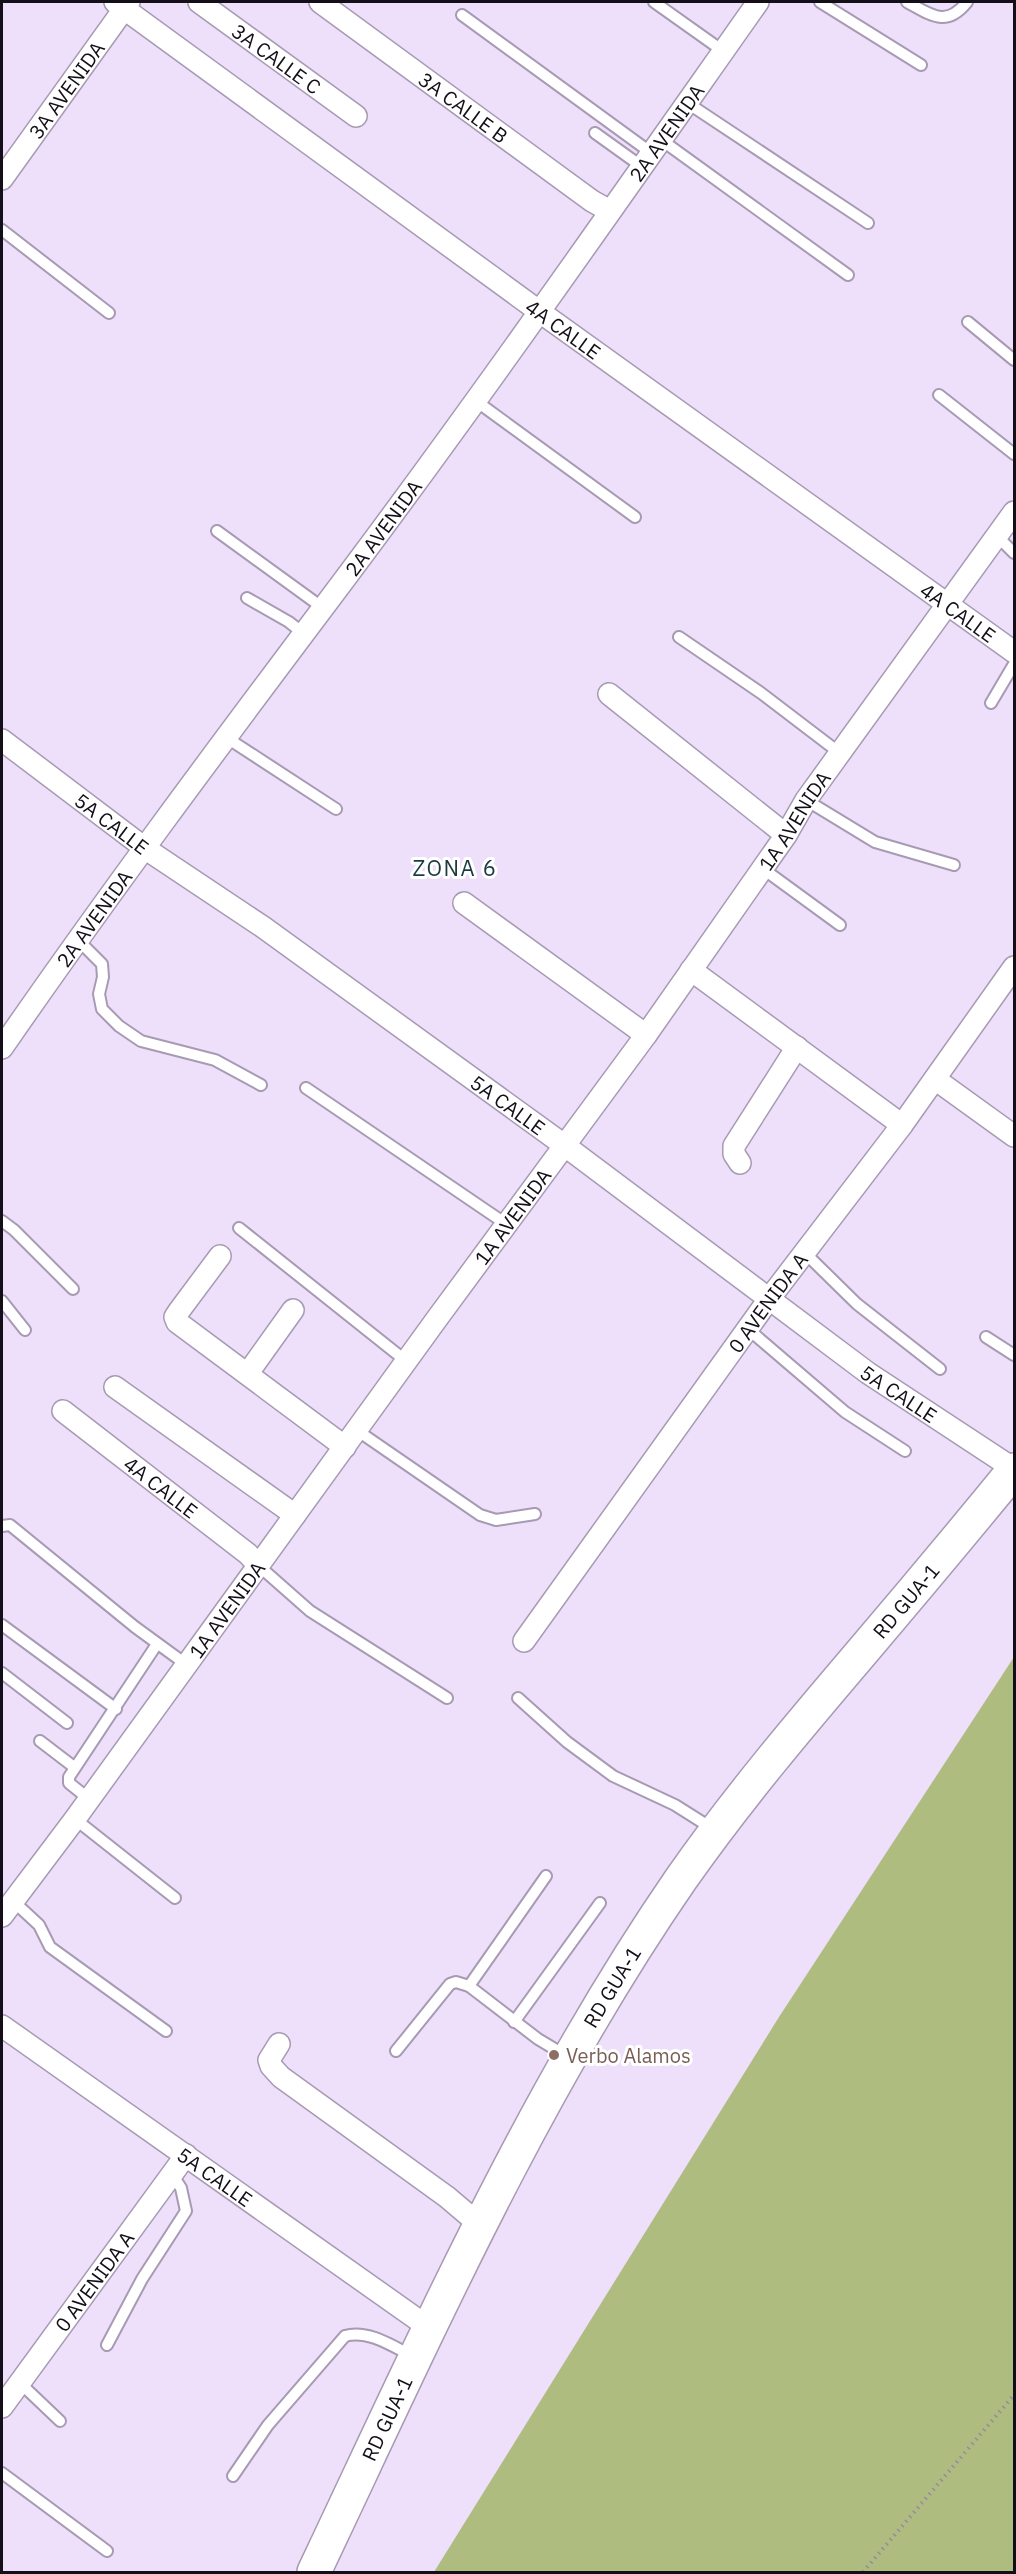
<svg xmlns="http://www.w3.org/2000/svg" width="1016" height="2574" font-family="'IBM Plex Sans',sans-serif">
  <rect width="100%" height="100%" fill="#eedffa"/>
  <path fill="#aebc7f" d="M 1014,1657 L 1014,2572 L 434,2572 L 779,2017 Z"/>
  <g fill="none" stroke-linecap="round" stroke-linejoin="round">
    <defs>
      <g id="lane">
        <path d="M 654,2 L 723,51"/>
        <path d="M 820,2 L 921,65"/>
        <path d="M 907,2 C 931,15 946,28 967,2"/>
        <path d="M 462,15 L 650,152"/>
        <path d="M 686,102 L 868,223"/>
        <path d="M 595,133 L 641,166"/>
        <path d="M 660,139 L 848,275"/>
        <path d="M 2,230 L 109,313"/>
        <path d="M 968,322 L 1014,360"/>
        <path d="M 939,395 L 1014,454"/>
        <path d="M 476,401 L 635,517"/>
        <path d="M 217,531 L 323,608"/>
        <path d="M 997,536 L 1014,553"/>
        <path d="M 247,598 L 289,622 L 304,634"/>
        <path d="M 679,637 L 761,693 L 841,754"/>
        <path d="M 991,703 L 1014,664"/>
        <path d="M 227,738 L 336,809"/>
        <path d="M 806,800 L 875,842 L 954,865"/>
        <path d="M 762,868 L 840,925"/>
        <path d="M 77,939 L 102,964 L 103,977 L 99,994 L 102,1009 L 119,1026 L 141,1041 L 215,1060 L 261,1085"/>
        <path d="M 306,1088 L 506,1224"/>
        <path d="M 2,1221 L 14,1230 L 73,1289"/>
        <path d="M 239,1228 L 406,1361"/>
        <path d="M 804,1252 L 857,1304 L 940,1369"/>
        <path d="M 2,1301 L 25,1330"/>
        <path d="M 748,1329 L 845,1412 L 905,1451"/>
        <path d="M 986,1337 L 1014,1355"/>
        <path d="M 358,1431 L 480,1515 L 496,1520 L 535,1514"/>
        <path d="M 2,1526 L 10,1525 L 135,1627 L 187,1665"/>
        <path d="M 259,1566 L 310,1611 L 447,1698"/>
        <path d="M 2,1625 L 116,1709"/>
        <path d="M 2,1673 L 67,1723"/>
        <path d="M 518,1698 L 567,1742 L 613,1776 L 675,1805 L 713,1829"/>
        <path d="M 40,1741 L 74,1767"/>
        <path d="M 89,1799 L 69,1783 L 69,1777 L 157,1644"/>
        <path d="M 75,1819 L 175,1898"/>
        <path d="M 12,1900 L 39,1925 L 50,1947 L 166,2031"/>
        <path d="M 469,1986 L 546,1876"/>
        <path d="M 514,2022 L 600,1903"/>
        <path d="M 396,2051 L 450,1984 L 456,1982 L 469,1986 L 538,2039 L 568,2057"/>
        <path d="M 107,2345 L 142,2279 L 186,2211 L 181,2188 L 172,2174"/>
        <path d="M 19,2382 L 60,2421"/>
        <path d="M 2,2473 L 107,2551"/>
        <path d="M 233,2476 L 268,2425 L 345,2336 C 368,2329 394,2347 414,2357"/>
      </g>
      <g id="street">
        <path id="s1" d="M 115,2 L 540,312 L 1014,652"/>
        <path id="s2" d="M 199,2 L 356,116"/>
        <path id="s3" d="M 320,2 L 592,201 L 610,211"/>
        <path id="s4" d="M 2,179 L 129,2"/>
        <path d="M 609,694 L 786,835"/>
        <path id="s5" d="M 2,740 L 146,849 L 263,927 L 564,1145 L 868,1373 L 1014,1469"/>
        <path d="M 464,903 L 646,1035"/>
        <path d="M 691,970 L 902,1125"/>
        <path id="s6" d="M 2,1048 C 105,899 214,753 323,608 C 473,409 615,205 758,2"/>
        <path d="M 935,1079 L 1014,1136"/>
        <path d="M 740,1163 L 734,1154 L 734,1146 L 797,1047"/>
        <path d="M 220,1256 L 179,1311 L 175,1317 L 177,1322 L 345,1447"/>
        <path d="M 248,1373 L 293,1310"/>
        <path d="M 115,1387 L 295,1515"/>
        <path id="s7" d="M 63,1411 L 248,1554 L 259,1566"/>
        <path id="s8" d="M 524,1641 L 769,1299 L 902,1125 L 1014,967"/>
        <path id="s9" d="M 2,1916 L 75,1819 L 436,1320 L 646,1035 L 786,835 L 806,800 L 1014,512"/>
        <path id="s10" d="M 2,2026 L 428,2327"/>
        <path d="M 279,2044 L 269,2060 L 271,2066 L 281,2077 L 447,2197 L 480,2225"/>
        <path id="s11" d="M 2,2407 L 186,2155"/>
      </g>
      <g id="primary">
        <path id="s12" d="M 314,2572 C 426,2336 532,2095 681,1879 C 737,1799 799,1726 862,1652 C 913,1592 964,1531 1014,1470"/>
      </g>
    </defs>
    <use href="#lane" stroke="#a79ab3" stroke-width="14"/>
    <use href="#street" stroke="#a79ab3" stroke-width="24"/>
    <use href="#primary" stroke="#a79ab3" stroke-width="36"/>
    <path stroke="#968b9f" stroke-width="4" stroke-dasharray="1.5 4.5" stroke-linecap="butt" d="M 863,2572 L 1014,2395"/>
    <use href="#lane" stroke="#fff" stroke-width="10"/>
    <use href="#street" stroke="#fff" stroke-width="21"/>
    <use href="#primary" stroke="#fff" stroke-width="33"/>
  </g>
  <circle fill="#8d6e63" stroke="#fff" stroke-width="2" cx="554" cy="2055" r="6"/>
  <g text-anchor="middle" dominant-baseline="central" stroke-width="6" stroke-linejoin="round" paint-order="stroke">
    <g font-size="20" fill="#130e17" stroke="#fff">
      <text stroke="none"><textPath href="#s2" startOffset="96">3A CALLE C</textPath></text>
      <text stroke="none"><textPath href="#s4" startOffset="110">3A AVENIDA</textPath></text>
      <text stroke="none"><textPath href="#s3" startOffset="178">3A CALLE B</textPath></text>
      <text stroke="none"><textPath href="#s6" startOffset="1131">2A AVENIDA</textPath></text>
      <text stroke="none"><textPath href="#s1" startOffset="555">4A CALLE</textPath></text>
      <text stroke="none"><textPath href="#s6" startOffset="645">2A AVENIDA</textPath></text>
      <text stroke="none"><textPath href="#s1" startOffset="1041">4A CALLE</textPath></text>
      <text stroke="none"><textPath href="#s9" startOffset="1352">1A AVENIDA</textPath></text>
      <text stroke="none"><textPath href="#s5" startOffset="138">5A CALLE</textPath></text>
      <text stroke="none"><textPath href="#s6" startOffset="159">2A AVENIDA</textPath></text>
      <text stroke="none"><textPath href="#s5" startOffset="624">5A CALLE</textPath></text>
      <text stroke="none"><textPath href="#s9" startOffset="866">1A AVENIDA</textPath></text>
      <text stroke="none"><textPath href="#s8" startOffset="417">0 AVENIDA A</textPath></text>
      <text stroke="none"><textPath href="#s5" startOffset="1110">5A CALLE</textPath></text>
      <text stroke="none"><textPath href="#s7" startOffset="124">4A CALLE</textPath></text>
      <text stroke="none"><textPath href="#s12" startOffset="1143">RD GUA-1</textPath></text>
      <text stroke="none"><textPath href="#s9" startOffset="380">1A AVENIDA</textPath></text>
      <text stroke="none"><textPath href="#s12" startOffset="657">RD GUA-1</textPath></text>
      <text stroke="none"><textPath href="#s10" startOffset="261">5A CALLE</textPath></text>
      <text stroke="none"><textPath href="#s11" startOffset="156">0 AVENIDA A</textPath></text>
      <text stroke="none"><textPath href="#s12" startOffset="170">RD GUA-1</textPath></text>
    </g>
    <g font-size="20" fill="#785e54" stroke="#fff" text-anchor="start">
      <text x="566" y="2055">Verbo Alamos</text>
    </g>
    <g font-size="22" letter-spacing="1.5" fill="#1a3b41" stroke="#fff">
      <text x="455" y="867">ZONA 6</text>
    </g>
  </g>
  <rect width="1016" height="2574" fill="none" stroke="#130e17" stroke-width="6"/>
</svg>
